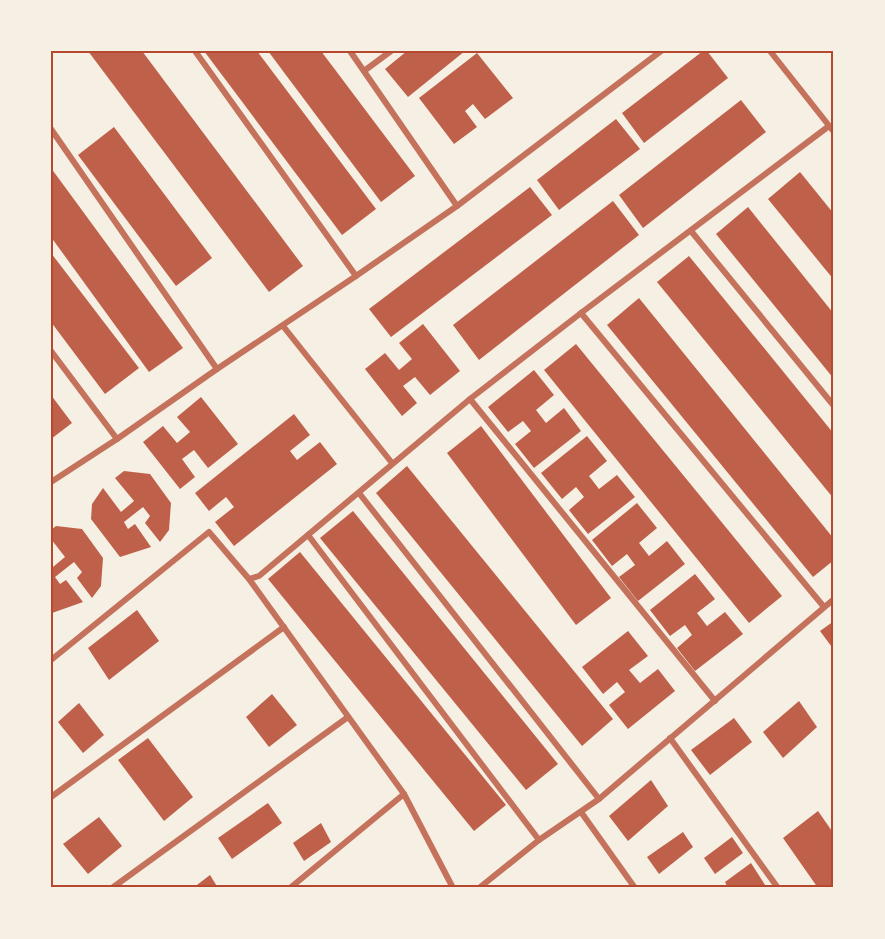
<svg xmlns="http://www.w3.org/2000/svg" width="885" height="939" font-family="'Public Sans',sans-serif">
  <rect width="100%" height="100%" fill="#f6efe4"/>
  <g fill="#bf614a">
    <path d="M 88,51 L 142,51 L 303,266 L 269,292 Z"/>
    <path d="M 204,51 L 257,51 L 376,209 L 342,235 Z"/>
    <path d="M 268,51 L 321,51 L 415,176 L 381,202 Z"/>
    <path d="M 407,51 L 465,51 L 408,97 L 385,69 Z"/>
    <path d="M 703,51 L 707,51 L 728,78 L 644,143 L 622,113 Z"/>
    <path d="M 477,53 L 513,98 L 485,119 L 473,104 L 465,111 L 477,127 L 454,144 L 419,98 Z"/>
    <path d="M 741,100 L 766,132 L 643,228 L 619,195 Z"/>
    <path d="M 616,119 L 640,149 L 559,210 L 537,180 Z"/>
    <path d="M 114,127 L 212,258 L 176,286 L 78,155 Z"/>
    <path d="M 51,168 L 183,348 L 149,372 L 51,237 Z"/>
    <path d="M 800,172 L 834,214 L 834,280 L 768,199 Z"/>
    <path d="M 530,187 L 552,215 L 391,337 L 369,309 Z"/>
    <path d="M 613,201 L 639,235 L 479,360 L 453,325 Z"/>
    <path d="M 748,207 L 834,314 L 834,379 L 716,234 Z"/>
    <path d="M 51,253 L 139,368 L 105,394 L 51,322 Z"/>
    <path d="M 689,256 L 834,434 L 834,499 L 657,282 Z"/>
    <path d="M 639,298 L 834,539 L 834,560 L 813,577 L 607,325 Z"/>
    <path d="M 423,324 L 460,371 L 430,395 L 415,377 L 403,386 L 417,403 L 402,416 L 365,369 L 385,353 L 399,370 L 412,359 L 399,343 Z"/>
    <path d="M 576,344 L 782,596 L 749,623 L 544,370 Z"/>
    <path d="M 534,370 L 554,395 L 536,410 L 546,423 L 564,408 L 581,431 L 534,468 L 515,444 L 531,431 L 523,421 L 508,432 L 488,407 Z"/>
    <path d="M 51,395 L 72,423 L 51,439 Z"/>
    <path d="M 201,397 L 238,444 L 208,468 L 194,450 L 182,459 L 195,477 L 180,489 L 143,442 L 163,426 L 177,443 L 190,432 L 177,417 Z"/>
    <path d="M 294,414 L 310,435 L 290,451 L 297,460 L 320,442 L 337,464 L 234,546 L 215,522 L 234,507 L 226,497 L 209,511 L 195,493 Z"/>
    <path d="M 481,426 L 611,598 L 576,625 L 447,453 Z"/>
    <path d="M 587,436 L 607,461 L 589,476 L 599,489 L 617,475 L 635,497 L 588,534 L 569,510 L 584,497 L 576,487 L 562,499 L 541,473 Z"/>
    <path d="M 407,466 L 613,719 L 582,746 L 376,493 Z"/>
    <path d="M 124,471 L 150,474 L 171,503 L 169,530 L 160,542 L 145,523 L 150,516 L 143,507 L 124,522 L 128,529 L 135,524 L 151,547 L 120,557 L 91,519 L 92,504 L 103,488 L 121,512 L 134,501 L 115,478 Z"/>
    <path d="M 637,503 L 657,528 L 639,543 L 649,556 L 667,541 L 685,564 L 638,601 L 619,577 L 635,565 L 627,554 L 612,566 L 592,540 Z"/>
    <path d="M 353,511 L 558,764 L 526,790 L 320,538 Z"/>
    <path d="M 56,526 L 82,529 L 103,558 L 101,586 L 92,598 L 77,578 L 82,572 L 74,562 L 55,577 L 60,584 L 66,580 L 83,602 L 52,613 L 51,565 L 53,567 L 65,557 L 51,539 L 51,530 Z"/>
    <path d="M 300,552 L 506,805 L 474,831 L 268,579 Z"/>
    <path d="M 695,574 L 715,599 L 697,613 L 707,626 L 725,612 L 743,634 L 695,671 L 677,648 L 692,635 L 685,625 L 670,636 L 650,610 Z"/>
    <path d="M 137,610 L 159,641 L 109,680 L 88,648 Z"/>
    <path d="M 834,621 L 834,650 L 820,631 Z"/>
    <path d="M 628,631 L 648,656 L 629,670 L 640,683 L 658,669 L 675,691 L 628,729 L 609,705 L 625,692 L 617,682 L 603,694 L 582,667 Z"/>
    <path d="M 272,694 L 297,725 L 269,747 L 246,717 Z"/>
    <path d="M 799,701 L 817,727 L 783,758 L 763,732 Z"/>
    <path d="M 79,703 L 104,735 L 83,753 L 58,722 Z"/>
    <path d="M 734,718 L 752,742 L 710,775 L 691,750 Z"/>
    <path d="M 148,738 L 193,797 L 164,821 L 118,760 Z"/>
    <path d="M 651,780 L 668,806 L 628,841 L 609,816 Z"/>
    <path d="M 268,803 L 282,823 L 232,859 L 218,838 Z"/>
    <path d="M 818,811 L 834,834 L 834,888 L 818,888 L 783,838 Z"/>
    <path d="M 99,817 L 122,846 L 88,874 L 63,844 Z"/>
    <path d="M 321,823 L 331,842 L 304,861 L 293,843 Z"/>
    <path d="M 683,832 L 693,847 L 659,874 L 647,857 Z"/>
    <path d="M 732,837 L 743,853 L 715,874 L 704,858 Z"/>
    <path d="M 751,863 L 767,888 L 728,888 L 725,882 Z"/>
    <path d="M 210,875 L 218,888 L 193,888 Z"/>
  </g>
  <g fill="none" stroke-linecap="round" stroke-linejoin="round">
    <g stroke="#c5725c" stroke-width="6">
      <path d="M 195,51 L 356,276"/>
      <path d="M 350,51 L 457,206"/>
      <path d="M 770,51 L 834,132"/>
      <path d="M 364,71 L 391,51"/>
      <path d="M 51,129 L 217,369"/>
      <path d="M 691,231 L 834,406"/>
      <path d="M 581,313 L 824,607"/>
      <path d="M 283,326 L 392,463"/>
      <path d="M 51,351 L 117,439"/>
      <path d="M 470,399 L 715,701"/>
      <path d="M 51,482 L 117,439 L 217,369 L 356,276 L 457,206 L 661,51"/>
      <path d="M 359,493 L 599,799"/>
      <path d="M 308,535 L 539,840"/>
      <path d="M 249,579 L 259,576 L 470,399 L 581,313 L 829,126"/>
      <path d="M 51,660 L 209,532 L 249,579 L 404,794 L 453,888"/>
      <path d="M 670,738 L 778,888"/>
      <path d="M 51,797 L 284,627"/>
      <path d="M 581,812 L 635,888"/>
      <path d="M 112,888 L 348,717"/>
      <path d="M 290,888 L 404,794"/>
      <path d="M 479,888 L 539,840 L 599,799 L 834,599"/>
    </g>
  </g>
  <rect width="885" height="939" fill="none" stroke="#f6efe4" stroke-width="105"/>
  <rect x="52" y="52" width="780" height="834" fill="none" stroke="#b5482f" stroke-width="2"/>
</svg>
